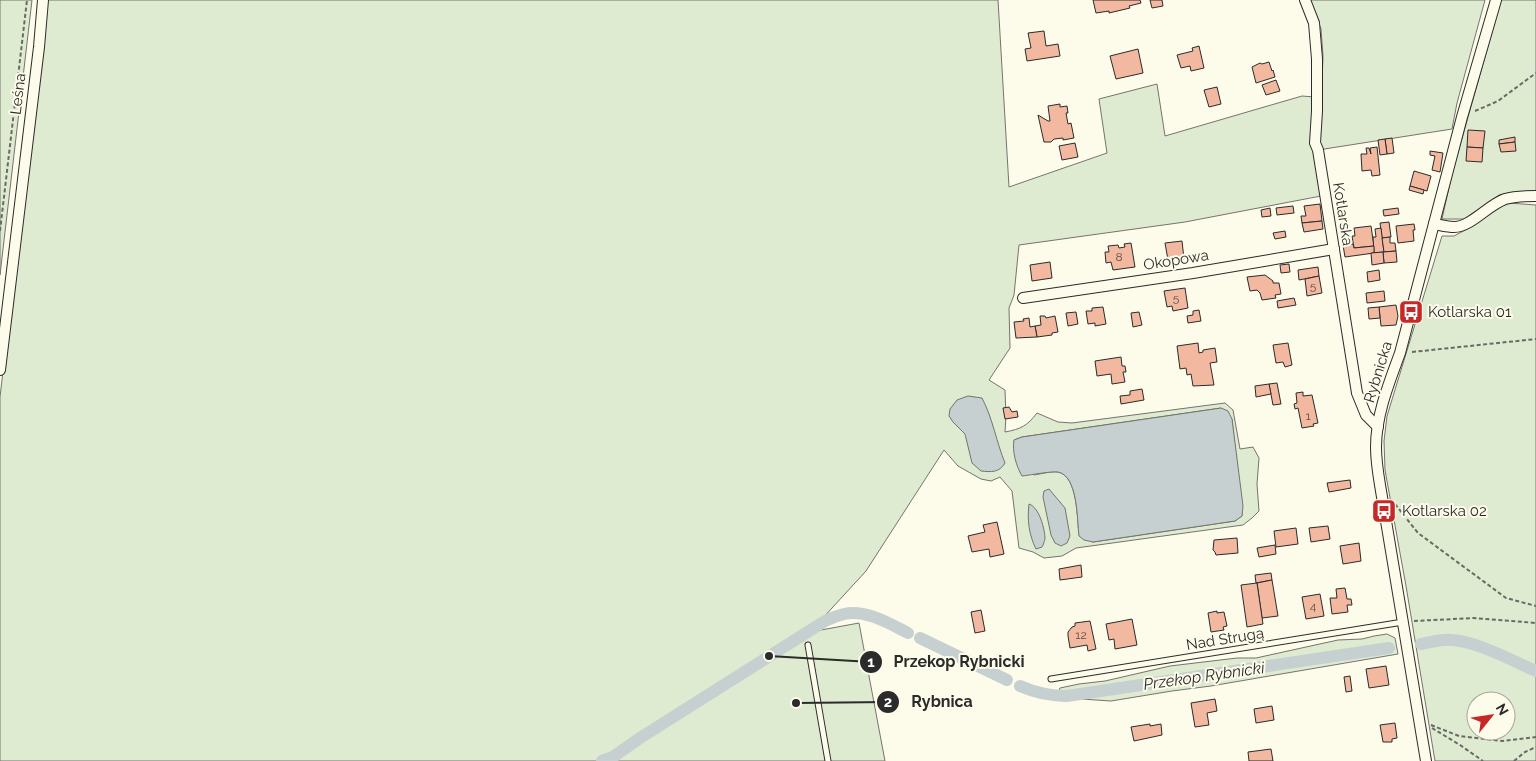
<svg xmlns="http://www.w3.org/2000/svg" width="1536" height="761" font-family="Raleway,sans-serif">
  <rect width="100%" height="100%" fill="#fdfbea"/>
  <g fill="#deebd1" stroke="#74746e" fill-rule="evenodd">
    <path d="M 0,0 L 32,0 L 0,275 Z"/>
    <path d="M 46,0 L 998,0 L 1009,187 L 1107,153 L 1099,99 L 1157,84 L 1165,136 L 1302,96 L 1315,97 L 1315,150 L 1321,196 L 1185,222 L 1019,245 L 1014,295 L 1009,308 L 1010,348 L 989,380 L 1005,390 L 1006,416 L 1005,432 C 1021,429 1027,426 1037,413 L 1058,422 L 1072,423 L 1225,403 L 1233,410 L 1240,449 L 1253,447 L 1259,458 L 1257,484 L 1259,511 L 1252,518 L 1243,525 L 1076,548 L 1062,556 L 1044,558 L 1033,552 L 1019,548 L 1012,491 L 1000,477 L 991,481 L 981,479 L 958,466 L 944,450 L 866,571 L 810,632 L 859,623 L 885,761 L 0,761 L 0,397 ZM 1221,408 L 1232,419 L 1242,516 L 1235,521 L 1093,542 L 1079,535 C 1077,519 1078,476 1058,472 C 1051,471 1041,474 1034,475 L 1014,440 L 1022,437 Z"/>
    <path d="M 1310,0 L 1485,0 L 1457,103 L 1452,129 L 1318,150 L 1320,136 L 1323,56 L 1321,29 Z"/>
    <path d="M 1501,0 L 1536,0 L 1536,191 L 1499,195 L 1464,219 L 1442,219 L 1452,174 Z"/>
    <path d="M 1509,203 L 1536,205 L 1536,761 L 1435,761 L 1406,586 L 1385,470 L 1384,441 L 1387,416 L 1442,236 L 1454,236 L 1471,227 L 1492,211 ZM 1476,701 L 1506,701 L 1506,731 L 1476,731 Z"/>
    <path d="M 1387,634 L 1395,638 L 1398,654 L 1211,686 L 1172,691 L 1111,701 L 1081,699 L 1063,701 L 1058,693 L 1060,688 L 1079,684 L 1105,681 L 1170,666 L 1237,658 L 1256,658 L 1338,640 L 1362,639 L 1374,636 Z"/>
  </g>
  <g fill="#c7d0d0" stroke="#74746e">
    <path d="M 968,396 L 982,398 C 993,419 996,441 1005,463 C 999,473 991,472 981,471 L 972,463 L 965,434 L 953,422 L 949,416 L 950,409 L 957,400 Z"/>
    <path d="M 1221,408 L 1228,411 L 1232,419 L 1243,506 L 1242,516 L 1235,521 L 1093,542 L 1084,540 L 1079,536 C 1077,519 1078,476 1058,472 C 1051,471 1031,475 1022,476 C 1016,466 1012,451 1014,440 L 1022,437 Z"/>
    <path d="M 1049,489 L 1065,508 L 1070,536 L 1067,543 L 1061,546 L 1055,543 L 1051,535 L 1043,497 L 1044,491 Z"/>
    <path d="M 1029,504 C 1039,507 1045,529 1045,539 C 1045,539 1043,546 1042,547 L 1036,549 C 1029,535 1027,520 1029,504 Z"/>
  </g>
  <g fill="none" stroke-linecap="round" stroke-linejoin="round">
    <g stroke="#c7d0d0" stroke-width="12">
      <path d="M 920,638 L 1007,680"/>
      <path d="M 1421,644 C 1431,642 1442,639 1452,640 C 1476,641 1513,661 1536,671"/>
      <path d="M 1020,686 C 1036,693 1049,696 1067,696 L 1389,648"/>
      <path d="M 602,761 L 613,757 L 640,738 L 825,621 C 831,618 837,616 844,614 C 866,609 890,624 908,633"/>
    </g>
  </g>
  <g fill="#f2b8a0" stroke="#2b2b2b">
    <path d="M 1093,0 L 1140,0 L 1141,3 L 1129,6 L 1130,8 L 1109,13 L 1109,11 L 1096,13 Z"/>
    <path d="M 1150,0 L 1162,0 L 1163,6 L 1152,8 Z"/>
    <path d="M 1044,31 L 1046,46 L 1058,44 L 1060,56 L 1027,61 L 1025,49 L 1031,48 L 1028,33 Z"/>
    <path d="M 1199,46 L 1204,68 L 1191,71 L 1190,66 L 1181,68 L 1177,55 L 1193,51 L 1192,48 Z"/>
    <path d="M 1138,49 L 1143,73 L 1116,79 L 1110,56 Z"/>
    <path d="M 1269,62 L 1272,71 L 1273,70 L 1275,77 L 1256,83 L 1252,67 L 1260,63 L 1262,64 Z"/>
    <path d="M 1276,80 L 1280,91 L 1266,95 L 1262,85 Z"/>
    <path d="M 1217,87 L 1221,104 L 1209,107 L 1204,90 Z"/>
    <path d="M 1060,104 L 1060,107 L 1067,106 L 1068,113 L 1066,113 L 1068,124 L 1071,123 L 1074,138 L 1063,140 L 1063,138 L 1054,139 L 1051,142 L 1044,142 L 1038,115 L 1048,121 L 1050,121 L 1048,106 Z"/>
    <path d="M 1468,130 L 1485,131 L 1483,148 L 1467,147 Z"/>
    <path d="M 1515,137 L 1515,142 L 1499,144 L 1499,140 Z"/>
    <path d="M 1392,138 L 1394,153 L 1387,154 L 1385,139 Z"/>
    <path d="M 1385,139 L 1387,154 L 1380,155 L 1378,140 Z"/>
    <path d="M 1515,142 L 1516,151 L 1501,152 L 1499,144 Z"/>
    <path d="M 1075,143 L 1078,157 L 1062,160 L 1059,146 Z"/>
    <path d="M 1377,147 L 1380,175 L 1372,176 L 1371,170 L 1362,171 L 1361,154 L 1367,154 L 1366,148 L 1369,148 L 1371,154 L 1370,148 Z"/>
    <path d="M 1467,147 L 1483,148 L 1482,162 L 1466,161 Z"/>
    <path d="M 1430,151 L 1443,153 L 1440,172 L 1432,170 L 1435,156 L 1430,155 Z"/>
    <path d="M 1414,171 L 1431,176 L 1427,191 L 1410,186 Z"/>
    <path d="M 1410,186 L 1424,190 L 1423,194 L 1409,190 Z"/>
    <path d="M 1320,204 L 1322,221 L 1302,223 L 1301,216 L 1306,216 L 1304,206 Z"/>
    <path d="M 1293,206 L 1294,213 L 1277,215 L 1276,208 Z"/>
    <path d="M 1270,208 L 1271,216 L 1262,217 L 1261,210 Z"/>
    <path d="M 1398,208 L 1399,214 L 1384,216 L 1383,210 Z"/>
    <path d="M 1322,221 L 1323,229 L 1304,232 L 1302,223 Z"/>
    <path d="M 1389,222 L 1391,237 L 1382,238 L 1380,223 Z"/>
    <path d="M 1414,224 L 1415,230 L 1413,230 L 1414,241 L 1398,243 L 1396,226 Z"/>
    <path d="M 1371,226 L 1374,246 L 1354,248 L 1352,236 L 1355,236 L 1354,228 Z"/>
    <path d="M 1381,228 L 1384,252 L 1374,253 L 1373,237 L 1376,237 L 1375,229 Z"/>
    <path d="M 1285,231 L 1286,237 L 1275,239 L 1273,233 Z"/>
    <path d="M 1390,237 L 1390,243 L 1395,243 L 1396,251 L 1384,252 L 1382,238 Z"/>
    <path d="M 1182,241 L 1184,259 L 1178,260 L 1178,258 L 1168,260 L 1165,243 Z"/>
    <path d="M 1131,243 L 1135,267 L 1113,270 L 1111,262 L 1106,263 L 1105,252 L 1109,252 L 1108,246 L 1118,245 L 1119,248 L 1125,247 L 1124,244 Z"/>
    <path d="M 1353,244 L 1354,248 L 1374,246 L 1374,253 L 1345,257 L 1343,245 Z"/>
    <path d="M 1396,251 L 1397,262 L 1384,263 L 1383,252 Z"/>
    <path d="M 1383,252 L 1384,263 L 1372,265 L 1371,253 Z"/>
    <path d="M 1050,262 L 1052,278 L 1032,281 L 1030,265 Z"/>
    <path d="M 1289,264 L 1290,272 L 1281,273 L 1280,265 Z"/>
    <path d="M 1318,267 L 1319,276 L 1299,280 L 1298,270 Z"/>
    <path d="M 1379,270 L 1380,280 L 1368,282 L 1367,272 Z"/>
    <path d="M 1265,275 L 1273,281 L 1273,283 L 1279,283 L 1281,294 L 1275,295 L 1276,298 L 1262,300 L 1260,293 L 1257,290 L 1250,291 L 1247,277 Z"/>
    <path d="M 1319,276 L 1322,293 L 1307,296 L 1305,279 Z"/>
    <path d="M 1185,288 L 1188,308 L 1173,311 L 1172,306 L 1167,307 L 1164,291 Z"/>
    <path d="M 1384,291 L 1385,301 L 1367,303 L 1366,293 Z"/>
    <path d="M 1294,298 L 1296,305 L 1278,308 L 1277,301 Z"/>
    <path d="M 1396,305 L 1398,316 L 1396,325 L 1381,326 L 1379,307 Z"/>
    <path d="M 1103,307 L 1106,324 L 1095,326 L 1095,323 L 1088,324 L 1086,311 L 1092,311 L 1092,308 Z"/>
    <path d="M 1379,307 L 1380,318 L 1369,319 L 1368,308 Z"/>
    <path d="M 1199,310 L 1201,321 L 1188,323 L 1187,316 L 1193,315 L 1193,311 Z"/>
    <path d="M 1076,312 L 1078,324 L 1068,326 L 1066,313 Z"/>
    <path d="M 1139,312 L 1142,325 L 1133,327 L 1131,313 Z"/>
    <path d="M 1040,316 L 1045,316 L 1046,318 L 1055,316 L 1058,332 L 1052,333 L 1052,335 L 1037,337 L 1035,326 L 1041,325 Z"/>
    <path d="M 1029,318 L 1030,327 L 1035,326 L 1037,337 L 1016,338 L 1014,322 L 1024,321 L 1023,319 Z"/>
    <path d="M 1198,343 L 1199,353 L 1203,352 L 1203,350 L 1215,348 L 1217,362 L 1210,363 L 1214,385 L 1193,386 L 1191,374 L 1187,375 L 1186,368 L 1180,369 L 1177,346 Z"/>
    <path d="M 1288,343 L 1292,365 L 1285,367 L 1283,362 L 1276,363 L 1273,345 Z"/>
    <path d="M 1121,357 L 1122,366 L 1125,366 L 1126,372 L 1123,372 L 1125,382 L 1112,384 L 1111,374 L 1097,376 L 1095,361 Z"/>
    <path d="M 1277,383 L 1281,404 L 1273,405 L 1269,384 Z"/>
    <path d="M 1269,384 L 1271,394 L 1256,397 L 1255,386 Z"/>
    <path d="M 1142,389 L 1144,400 L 1121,404 L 1120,396 L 1130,395 L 1130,391 Z"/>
    <path d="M 1303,392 L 1303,396 L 1312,395 L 1318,423 L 1313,424 L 1314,426 L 1302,428 L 1298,408 L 1295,409 L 1294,404 L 1297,403 L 1296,393 Z"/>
    <path d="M 1009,407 L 1012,412 L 1017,411 L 1018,417 L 1005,419 L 1003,408 Z"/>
    <path d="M 1350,480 L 1351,488 L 1329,492 L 1327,483 Z"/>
    <path d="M 997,522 L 1004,554 L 990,557 L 989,549 L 972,552 L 968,536 L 985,532 L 983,525 Z"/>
    <path d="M 1328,526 L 1330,539 L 1311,542 L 1309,528 Z"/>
    <path d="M 1296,528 L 1298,544 L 1276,547 L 1274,531 Z"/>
    <path d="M 1237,538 L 1238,553 L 1216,555 L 1215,552 L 1213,550 L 1214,540 Z"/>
    <path d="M 1359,543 L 1361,561 L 1343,564 L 1340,546 Z"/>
    <path d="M 1275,545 L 1276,554 L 1259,557 L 1257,548 Z"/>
    <path d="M 1081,565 L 1082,577 L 1060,580 L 1059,569 Z"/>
    <path d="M 1271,573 L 1272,580 L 1256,583 L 1255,575 Z"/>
    <path d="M 1272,580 L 1278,616 L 1262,618 L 1257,583 Z"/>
    <path d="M 1257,583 L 1263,624 L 1247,627 L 1241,585 Z"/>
    <path d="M 1345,588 L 1347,599 L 1351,599 L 1352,605 L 1347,605 L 1348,612 L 1332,614 L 1330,598 L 1337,598 L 1336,589 Z"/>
    <path d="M 1320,594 L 1324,616 L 1306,619 L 1302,597 Z"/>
    <path d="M 981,610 L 985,631 L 975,633 L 971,612 Z"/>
    <path d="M 1217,611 L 1217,613 L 1224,612 L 1227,626 L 1223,627 L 1224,630 L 1211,632 L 1208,613 Z"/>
    <path d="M 1132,619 L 1137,645 L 1115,649 L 1114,639 L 1109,640 L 1106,624 Z"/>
    <path d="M 1090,621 L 1096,649 L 1088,651 L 1087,645 L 1070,648 L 1068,636 L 1068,632 L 1072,627 L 1075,626 L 1075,623 Z"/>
    <path d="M 1386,666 L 1389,685 L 1369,688 L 1366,669 Z"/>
    <path d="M 1350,676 L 1352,691 L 1346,692 L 1344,677 Z"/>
    <path d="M 1215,699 L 1217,711 L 1207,713 L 1209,725 L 1195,727 L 1191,703 Z"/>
    <path d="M 1272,706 L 1274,720 L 1256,723 L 1254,709 Z"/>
    <path d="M 1395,723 L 1397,738 L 1392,739 L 1392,742 L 1383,742 L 1380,725 Z"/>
    <path d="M 1150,724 L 1150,726 L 1161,724 L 1162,735 L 1134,741 L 1131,727 Z"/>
    <path d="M 1271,749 L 1273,761 L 1249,761 L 1248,752 Z"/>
  </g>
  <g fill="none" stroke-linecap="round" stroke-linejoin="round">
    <defs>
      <g id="lane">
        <path d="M 808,645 L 828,761"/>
        <path d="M 1051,679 L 1403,622"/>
      </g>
      <g id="street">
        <path d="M 1305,0 L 1314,23 L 1317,59 L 1317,111 L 1315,143 L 1318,150 L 1357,393 L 1366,415 L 1378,427"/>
        <path d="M 1434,224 C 1440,225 1448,227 1454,227 C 1471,227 1488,205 1505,199 C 1515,196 1526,196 1536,196"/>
        <path d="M 1023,298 L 1193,273 L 1334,249"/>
        <path d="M 0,370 L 39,47 L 43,0"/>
        <path d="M 1426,761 L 1380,485 C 1378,473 1376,460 1376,447 C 1376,415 1389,383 1400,353 L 1462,117 L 1496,0"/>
      </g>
    </defs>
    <use href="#lane" stroke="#2b2b2b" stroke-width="7"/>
    <use href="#street" stroke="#2b2b2b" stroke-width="12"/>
    <g stroke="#6a6964" stroke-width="2" stroke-dasharray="4 2.5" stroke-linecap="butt">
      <path d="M 1475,111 L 1498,101 L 1536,73"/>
      <path d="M 0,231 L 27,0"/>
      <path d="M 1412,352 L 1536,339"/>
      <path d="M 1395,504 L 1418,533 L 1506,598 L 1536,606"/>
      <path d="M 1414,621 L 1474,618 L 1536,623"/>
      <path d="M 1431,725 L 1459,736 L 1503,741 L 1536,737"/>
      <path d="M 1432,728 L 1460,745 L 1483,761"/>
      <path d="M 1514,761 L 1525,752 L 1536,747"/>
    </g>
    <use href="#lane" stroke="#fdfbea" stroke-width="5"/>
    <use href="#street" stroke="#fdfbea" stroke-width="10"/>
  </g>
  <defs>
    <symbol id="bus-square" viewBox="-11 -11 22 22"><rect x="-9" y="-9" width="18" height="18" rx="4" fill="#c62828" stroke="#fdfbea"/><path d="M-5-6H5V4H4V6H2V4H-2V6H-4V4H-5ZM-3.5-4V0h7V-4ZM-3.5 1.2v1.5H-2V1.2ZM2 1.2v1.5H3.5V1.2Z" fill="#fff"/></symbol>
  </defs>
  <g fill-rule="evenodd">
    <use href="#bus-square" x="1397" y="298" width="28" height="28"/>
    <use href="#bus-square" x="1370" y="497" width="28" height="28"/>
  </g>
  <g text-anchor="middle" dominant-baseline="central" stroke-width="4" stroke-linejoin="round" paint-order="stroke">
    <g font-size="12" fill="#5d4e48">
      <text x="1119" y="257">8</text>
      <text x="1313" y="286">5</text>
      <text x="1176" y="298">5</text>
      <text x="1308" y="416">1</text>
      <text x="1313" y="606">4</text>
      <text x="1081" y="635">12</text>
    </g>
    <g font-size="15" fill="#2b2b2b" stroke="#fdfbea">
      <text transform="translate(18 94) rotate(-83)">Leśna</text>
      <text transform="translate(1343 214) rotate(81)">Kotlarska</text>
      <text transform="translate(1176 260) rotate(-9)">Okopowa</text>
      <text transform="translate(1378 372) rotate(-73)">Rybnicka</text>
      <text transform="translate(1225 639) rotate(-9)">Nad Strugą</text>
    </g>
    <g font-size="15" fill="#2b2b2b" stroke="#fdfbea" text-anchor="start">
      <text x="1428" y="312">Kotlarska 01</text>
      <text x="1402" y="511">Kotlarska 02</text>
    </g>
    <g font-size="16" font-style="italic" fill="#2b2b2b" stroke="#fdfbea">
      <text transform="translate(1204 676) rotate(-8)">Przekop Rybnicki</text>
    </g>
  </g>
  <path fill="none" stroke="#2b2b2b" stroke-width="2" d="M769 656L871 662M796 703L888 702"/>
  <g fill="#2b2b2b" stroke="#fdfbea" stroke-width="2">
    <circle cx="769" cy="656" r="5"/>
    <circle cx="796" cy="703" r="5"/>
    <circle cx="871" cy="662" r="12"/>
    <circle cx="888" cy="702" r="12"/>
  </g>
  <g font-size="15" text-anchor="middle" font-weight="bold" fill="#fff">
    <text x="871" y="667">1</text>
    <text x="888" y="707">2</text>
  </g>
  <g font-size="16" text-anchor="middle" font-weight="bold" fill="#2b2b2b" stroke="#fdfbea" stroke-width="4" stroke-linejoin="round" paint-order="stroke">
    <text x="959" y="667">Przekop Rybnicki</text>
    <text x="942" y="707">Rybnica</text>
  </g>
  <g transform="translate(1491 716) rotate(60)"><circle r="24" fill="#fdfbea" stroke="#a9a89e"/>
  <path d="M0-4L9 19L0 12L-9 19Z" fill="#c62828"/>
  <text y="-8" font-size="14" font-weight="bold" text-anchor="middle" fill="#2b2b2b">N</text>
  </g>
</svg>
